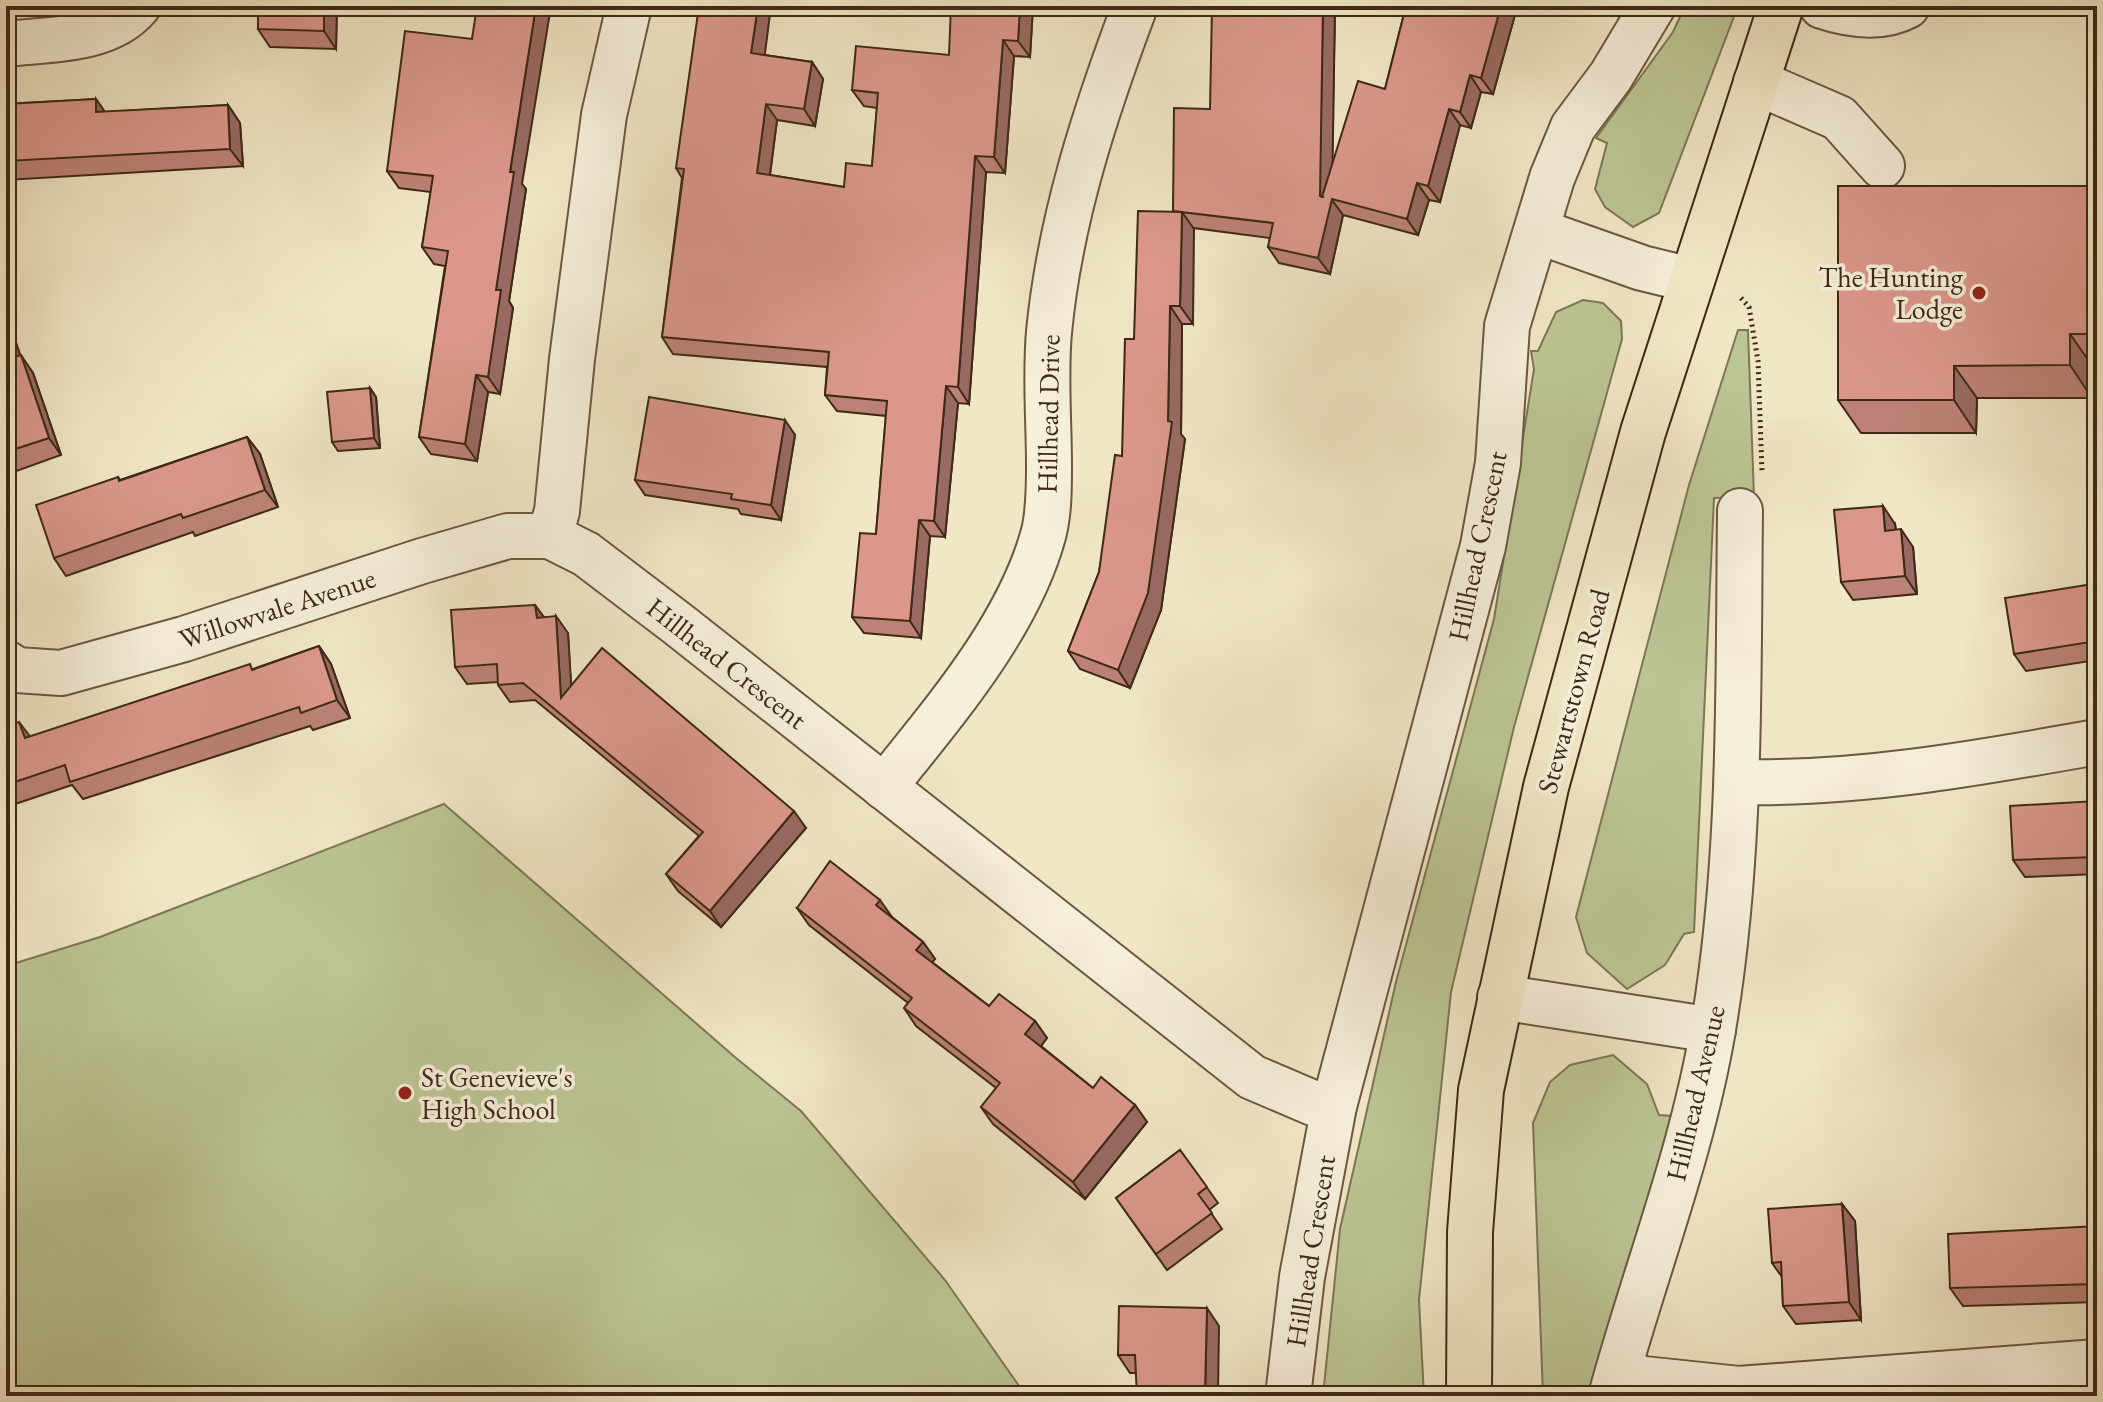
<svg xmlns="http://www.w3.org/2000/svg" width="2103" height="1402" font-family="'EB Garamond',serif">
  <rect width="100%" height="100%" fill="#f1e7c6"/>
  <filter id="stains"><feTurbulence type="fractalNoise" baseFrequency=".0025" numOctaves="4"/><feColorMatrix values="0 0 0 0 .2 0 0 0 0 .09 0 0 0 0 .02 0 0 0 .5 -.17"/></filter>
  <radialGradient id="worn" r=".72"><stop offset=".6" stop-color="#630" stop-opacity="0"/><stop offset="1" stop-color="#630" stop-opacity=".3"/></radialGradient>
  <g fill="#bcc594" stroke="#7d7754" stroke-width="2">
    <path d="M 1685,6 L 1738,6 L 1659,213 L 1633,227 L 1605,207 L 1595,189 L 1607,143 L 1596,138 L 1673,32 Z"/>
    <path d="M 1583,300 L 1603,303 L 1621,321 L 1622,339 L 1514,727 L 1451,992 L 1419,1300 L 1424,1396 L 1323,1396 L 1340,1229 L 1396,982 L 1494,619 L 1534,369 L 1531,351 L 1538,351 L 1556,312 Z"/>
    <path d="M 1738,330 L 1748,330 L 1754,497 L 1714,498 L 1694,932 L 1684,934 L 1665,965 L 1627,989 L 1587,953 L 1576,917 L 1689,485 Z"/>
    <path d="M 444,804 L 736,1058 L 801,1111 L 945,1280 L 1026,1396 L 6,1396 L 6,966 L 100,937 Z"/>
    <path d="M 1613,1055 L 1647,1084 L 1659,1115 L 1672,1116 L 1594,1396 L 1543,1396 L 1533,1123 L 1550,1082 L 1570,1065 Z"/>
  </g>
  <g fill="none" stroke-linecap="round" stroke-linejoin="round">
    <defs>
      <g id="minor">
        <path d="M 1822,6 C 1849,15 1881,20 1907,6"/>
        <path d="M 6,44 C 49,39 108,42 138,6"/>
        <path d="M 1756,82 L 1839,118 L 1882,166"/>
        <path d="M 1537,231 L 1642,268 L 1691,280"/>
        <path d="M 550,536 L 557,511 L 572,359 L 604,115 L 629,6"/>
        <path d="M 6,663 L 17,670 L 61,673 L 184,639 L 422,561 L 508,536 L 550,536 L 586,554 L 678,624 L 1252,1077 L 1313,1103 L 1334,1106"/>
        <path d="M 1737,782 C 1857,785 1979,763 2097,742"/>
        <path d="M 884,787 C 944,712 1019,626 1044,532 C 1049,511 1049,487 1049,466 C 1049,422 1045,376 1049,332 C 1060,219 1095,112 1135,6"/>
        <path d="M 1500,997 L 1713,1030"/>
        <path d="M 1618,1372 L 1644,1379 L 1739,1389 L 2097,1362"/>
        <path d="M 1288,1396 L 1302,1277 L 1334,1106 L 1483,546 L 1498,463 L 1507,326 L 1552,178 L 1573,127 L 1611,76 L 1653,6"/>
        <path d="M 1611,1396 C 1644,1274 1692,1154 1713,1029 C 1742,858 1738,684 1740,511"/>
      </g>
      <path id="major" d="M 1469,1396 L 1470,1232 L 1481,1090 L 1546,787 L 1643,432 L 1781,6"/>
    </defs>
    <use href="#minor" stroke="#6b5841" stroke-width="48"/>
    <use href="#major" stroke="#3e2915" stroke-width="48"/>
    <path stroke="#3e2915" stroke-width="5" stroke-dasharray="2 4" stroke-linecap="butt" d="M 1741,298 L 1749,307 L 1758,361 L 1762,473"/>
    <use href="#minor" stroke="#f6efda" stroke-width="44"/>
    <use href="#major" stroke="#f1e7c6" stroke-width="44"/>
  </g>
  <g fill="#bc8278" stroke="#3e2915" stroke-width="2">
    <path d="M 337,6 L 336,49 L 270,47 L 258,29 Z"/>
    <path d="M 1033,6 L 1030,57 L 1014,56 L 1005,173 L 986,172 L 969,404 L 958,403 L 945,537 L 930,536 L 921,638 L 864,633 L 852,617 L 876,534 L 886,416 L 837,411 L 825,395 L 827,367 L 673,354 L 662,337 L 682,178 L 676,168 L 765,55 L 812,62 L 823,79 L 815,126 L 777,120 L 770,175 L 844,187 L 872,166 L 877,108 L 864,106 L 852,90 L 949,55 Z"/>
    <path d="M 1335,6 L 1332,164 L 1385,89 L 1406,6 L 1528,6 L 1526,14 L 1516,11 L 1493,94 L 1481,92 L 1471,128 L 1460,125 L 1440,202 L 1429,200 L 1418,235 L 1343,215 L 1330,274 L 1279,263 L 1268,247 L 1270,238 L 1193,228 L 1193,324 L 1182,324 L 1181,434 L 1185,439 L 1161,610 L 1130,688 L 1080,669 L 1068,651 L 1099,572 L 1122,456 L 1134,339 L 1173,211 L 1210,109 Z"/>
    <path d="M 472,39 L 522,184 L 526,189 L 509,301 L 513,308 L 500,394 L 488,392 L 477,461 L 431,454 L 419,437 L 445,266 L 434,264 L 422,247 L 431,192 L 399,188 L 387,171 Z"/>
    <path d="M 96,99 L 105,112 L 228,105 L 240,123 L 243,166 L 6,180 L 6,104 Z"/>
    <path d="M 2097,186 L 2097,367 L 2093,367 L 2092,398 L 1977,398 L 1976,433 L 1861,433 L 1838,400 Z"/>
    <path d="M 6,313 L 20,355 L 33,373 L 61,455 L 8,474 L 6,470 Z"/>
    <path d="M 370,388 L 376,397 L 380,448 L 338,451 L 332,442 Z"/>
    <path d="M 795,435 L 781,520 L 741,514 L 738,509 L 645,495 L 635,480 Z"/>
    <path d="M 247,437 L 260,454 L 278,507 L 195,536 L 193,532 L 66,576 L 54,558 L 118,477 L 120,480 Z"/>
    <path d="M 1895,524 L 1896,530 L 1913,547 L 1917,594 L 1853,600 L 1841,582 Z"/>
    <path d="M 2093,584 L 2097,589 L 2097,660 L 2026,671 L 2014,654 Z"/>
    <path d="M 535,605 L 544,617 L 568,633 L 571,686 L 806,828 L 721,927 L 678,891 L 666,874 L 699,836 L 535,700 L 510,702 L 498,685 L 498,682 L 467,684 L 455,667 Z"/>
    <path d="M 319,646 L 331,664 L 350,718 L 313,730 L 310,726 L 83,799 L 72,785 L 6,807 L 6,726 L 30,737 L 253,669 Z"/>
    <path d="M 2097,801 L 2097,874 L 2025,877 L 2013,860 Z"/>
    <path d="M 797,908 L 892,917 L 923,942 L 935,959 L 932,962 L 989,1006 L 1035,1021 L 1047,1038 L 1041,1046 L 1093,1088 L 1135,1105 L 1147,1122 L 1085,1199 L 993,1124 L 981,1107 L 996,1088 L 916,1026 L 904,1008 L 908,1003 L 809,925 Z"/>
    <path d="M 1180,1150 L 1218,1203 L 1209,1210 L 1222,1229 L 1167,1270 L 1116,1198 Z"/>
    <path d="M 1842,1204 L 1855,1221 L 1861,1320 L 1796,1324 L 1783,1306 L 1782,1277 L 1772,1263 Z"/>
    <path d="M 2097,1226 L 2097,1302 L 1963,1306 L 1950,1288 Z"/>
    <path d="M 1219,1326 L 1136,1373 L 1130,1373 L 1118,1355 Z"/>
  </g>
  <g fill="#996a62" stroke="#3e2915" stroke-width="2">
    <path d="M 324,6 L 337,6 L 336,49 L 324,31 Z"/>
    <path d="M 536,6 L 551,6 L 522,184 L 526,189 L 509,301 L 513,308 L 500,394 L 488,377 L 496,290 L 510,172 Z"/>
    <path d="M 758,6 L 771,6 L 763,69 L 751,53 Z"/>
    <path d="M 1020,6 L 1033,6 L 1030,57 L 1018,41 Z"/>
    <path d="M 1323,6 L 1335,6 L 1332,200 L 1343,215 L 1330,274 L 1318,258 Z"/>
    <path d="M 1501,6 L 1512,6 L 1516,11 L 1493,94 L 1481,78 Z"/>
    <path d="M 1520,6 L 1528,6 L 1526,14 Z"/>
    <path d="M 1003,40 L 1014,56 L 1005,173 L 994,157 Z"/>
    <path d="M 812,62 L 823,79 L 815,126 L 804,109 Z"/>
    <path d="M 1470,75 L 1481,92 L 1471,128 L 1460,112 Z"/>
    <path d="M 96,99 L 108,117 L 96,112 Z"/>
    <path d="M 766,104 L 777,120 L 768,189 L 757,173 Z"/>
    <path d="M 228,105 L 240,123 L 243,166 L 230,149 Z"/>
    <path d="M 1449,109 L 1460,125 L 1440,202 L 1428,186 Z"/>
    <path d="M 975,156 L 986,172 L 969,404 L 958,387 Z"/>
    <path d="M 1417,183 L 1429,200 L 1418,235 L 1407,219 Z"/>
    <path d="M 1182,212 L 1194,229 L 1193,324 L 1180,306 Z"/>
    <path d="M 1170,306 L 1182,324 L 1181,434 L 1185,439 L 1161,610 L 1130,688 L 1118,670 L 1168,421 Z"/>
    <path d="M 6,313 L 27,375 L 14,357 L 6,332 Z"/>
    <path d="M 2070,334 L 2093,367 L 2092,398 L 2070,365 Z"/>
    <path d="M 21,355 L 33,373 L 61,455 L 49,438 Z"/>
    <path d="M 1954,366 L 1977,398 L 1976,433 L 1954,400 Z"/>
    <path d="M 476,375 L 488,392 L 477,461 L 465,444 Z"/>
    <path d="M 946,386 L 958,403 L 945,537 L 934,521 Z"/>
    <path d="M 370,388 L 376,397 L 380,448 L 374,438 Z"/>
    <path d="M 785,420 L 795,435 L 781,520 L 771,505 Z"/>
    <path d="M 247,437 L 260,454 L 278,507 L 265,490 Z"/>
    <path d="M 1883,506 L 1895,524 L 1898,549 L 1885,531 Z"/>
    <path d="M 919,520 L 930,536 L 921,638 L 910,621 Z"/>
    <path d="M 1901,529 L 1913,547 L 1917,594 L 1905,576 Z"/>
    <path d="M 2093,584 L 2097,589 L 2097,607 Z"/>
    <path d="M 535,605 L 547,622 L 537,618 Z"/>
    <path d="M 556,616 L 568,633 L 573,715 L 561,698 Z"/>
    <path d="M 319,646 L 331,664 L 350,718 L 337,700 Z"/>
    <path d="M 19,722 L 32,739 L 25,738 Z"/>
    <path d="M 794,811 L 806,828 L 721,927 L 710,911 Z"/>
    <path d="M 880,900 L 892,917 L 888,922 L 876,905 Z"/>
    <path d="M 923,942 L 935,959 L 928,967 L 916,950 Z"/>
    <path d="M 1035,1021 L 1047,1038 L 1037,1051 L 1025,1034 Z"/>
    <path d="M 1135,1105 L 1147,1122 L 1085,1199 L 1073,1182 Z"/>
    <path d="M 1842,1204 L 1855,1221 L 1861,1320 L 1849,1302 Z"/>
    <path d="M 1207,1308 L 1219,1326 L 1218,1396 L 1208,1396 L 1205,1393 Z"/>
  </g>
  <g fill="#db978c" stroke="#3e2915" stroke-width="2">
    <path d="M 258,6 L 324,6 L 324,31 L 258,29 Z"/>
    <path d="M 477,6 L 536,6 L 510,172 L 514,172 L 496,290 L 501,290 L 488,377 L 476,375 L 465,444 L 419,437 L 448,251 L 422,247 L 433,176 L 387,171 L 405,31 L 472,39 Z"/>
    <path d="M 699,6 L 758,6 L 751,53 L 812,62 L 804,109 L 766,104 L 757,173 L 844,187 L 846,163 L 872,166 L 878,93 L 852,90 L 856,46 L 949,55 L 951,6 L 1020,6 L 1018,41 L 1003,40 L 994,157 L 975,156 L 958,387 L 946,386 L 934,521 L 919,520 L 910,621 L 852,617 L 860,533 L 876,534 L 887,401 L 825,395 L 829,352 L 662,337 L 684,169 L 676,168 Z"/>
    <path d="M 1212,6 L 1323,6 L 1320,196 L 1324,197 L 1322,197 L 1358,81 L 1385,89 L 1406,6 L 1501,6 L 1481,78 L 1470,75 L 1460,112 L 1449,109 L 1428,186 L 1417,183 L 1407,219 L 1332,199 L 1318,258 L 1268,247 L 1273,223 L 1173,211 L 1174,108 L 1210,109 Z"/>
    <path d="M 96,99 L 96,112 L 228,105 L 230,149 L 6,161 L 6,104 Z"/>
    <path d="M 1838,186 L 2097,186 L 2097,334 L 2070,334 L 2070,365 L 1954,366 L 1954,400 L 1838,400 Z"/>
    <path d="M 1138,211 L 1182,212 L 1180,306 L 1170,306 L 1168,421 L 1172,422 L 1148,593 L 1118,670 L 1068,651 L 1099,572 L 1115,455 L 1122,456 L 1125,339 L 1134,339 Z"/>
    <path d="M 6,332 L 14,357 L 21,355 L 49,438 L 6,452 Z"/>
    <path d="M 370,388 L 374,438 L 332,442 L 327,392 Z"/>
    <path d="M 649,397 L 785,420 L 771,505 L 731,499 L 732,494 L 635,480 Z"/>
    <path d="M 247,437 L 265,490 L 183,518 L 181,514 L 54,558 L 36,505 L 118,477 L 119,481 Z"/>
    <path d="M 1883,506 L 1885,531 L 1901,529 L 1905,576 L 1841,582 L 1834,510 Z"/>
    <path d="M 2093,584 L 2097,607 L 2097,641 L 2014,654 L 2005,598 Z"/>
    <path d="M 535,605 L 537,618 L 556,616 L 561,698 L 602,648 L 794,811 L 710,911 L 666,874 L 703,832 L 523,683 L 498,685 L 497,664 L 455,667 L 451,610 Z"/>
    <path d="M 319,646 L 337,700 L 301,713 L 299,707 L 70,782 L 65,765 L 6,785 L 6,726 L 19,722 L 25,738 L 250,664 L 252,670 Z"/>
    <path d="M 2097,801 L 2097,857 L 2013,860 L 2010,806 Z"/>
    <path d="M 830,861 L 880,900 L 876,905 L 923,942 L 916,950 L 989,1006 L 999,994 L 1035,1021 L 1025,1034 L 1093,1088 L 1101,1077 L 1135,1105 L 1073,1182 L 981,1107 L 1000,1083 L 904,1008 L 912,998 L 797,908 Z"/>
    <path d="M 1180,1150 L 1207,1187 L 1198,1194 L 1212,1213 L 1156,1254 L 1116,1198 Z"/>
    <path d="M 1842,1204 L 1849,1302 L 1783,1306 L 1781,1262 L 1772,1263 L 1768,1209 Z"/>
    <path d="M 2097,1226 L 2097,1284 L 1950,1288 L 1948,1234 Z"/>
    <path d="M 1119,1306 L 1207,1308 L 1205,1393 L 1208,1393 L 1208,1396 L 1137,1396 L 1135,1355 L 1118,1355 Z"/>
  </g>
  <g fill="#8f2418" stroke="#f6efda" stroke-width="3">
    <circle cx="1979" cy="293" r="8"/>
    <circle cx="405" cy="1093" r="8"/>
  </g>
  <g text-anchor="middle" dominant-baseline="central" stroke-width="7" stroke-linejoin="round" paint-order="stroke">
    <g font-size="28" fill="#3e2915" stroke="#f6efda" text-anchor="end">
      <text x="1963" y="277">The Hunting<tspan x="1963" dy="32">Lodge</tspan></text>
      <text x="421" y="1077" text-anchor="start">St Genevieve's<tspan x="421" dy="32">High School</tspan></text>
    </g>
    <g font-size="28" fill="#3e2915" stroke="#f6efda">
      <text transform="translate(1048 414) rotate(-89)">Hillhead Drive</text>
      <text transform="translate(1477 546) rotate(-78)">Hillhead Crescent</text>
      <text transform="translate(277 608) rotate(-18)">Willowvale Avenue</text>
      <text transform="translate(727 663) rotate(38)">Hillhead Crescent</text>
      <text transform="translate(1573 691) rotate(-75)">Stewartstown Road</text>
      <text transform="translate(1695 1093) rotate(-77)">Hillhead Avenue</text>
      <text transform="translate(1310 1251) rotate(-81)">Hillhead Crescent</text>
    </g>
  </g>
  <rect width="2103" height="1402" fill="none" stroke="#f1e7c6" stroke-width="32"/>
  <rect x="8" y="8" width="2087" height="1386" fill="none" stroke="#3e2915" stroke-width="4"/>
  <rect x="16" y="16" width="2071" height="1370" fill="none" stroke="#3e2915" stroke-width="2"/>
  <rect width="100%" height="100%" filter="url(#stains)"/>
  <rect width="100%" height="100%" fill="url(#worn)"/>
</svg>
